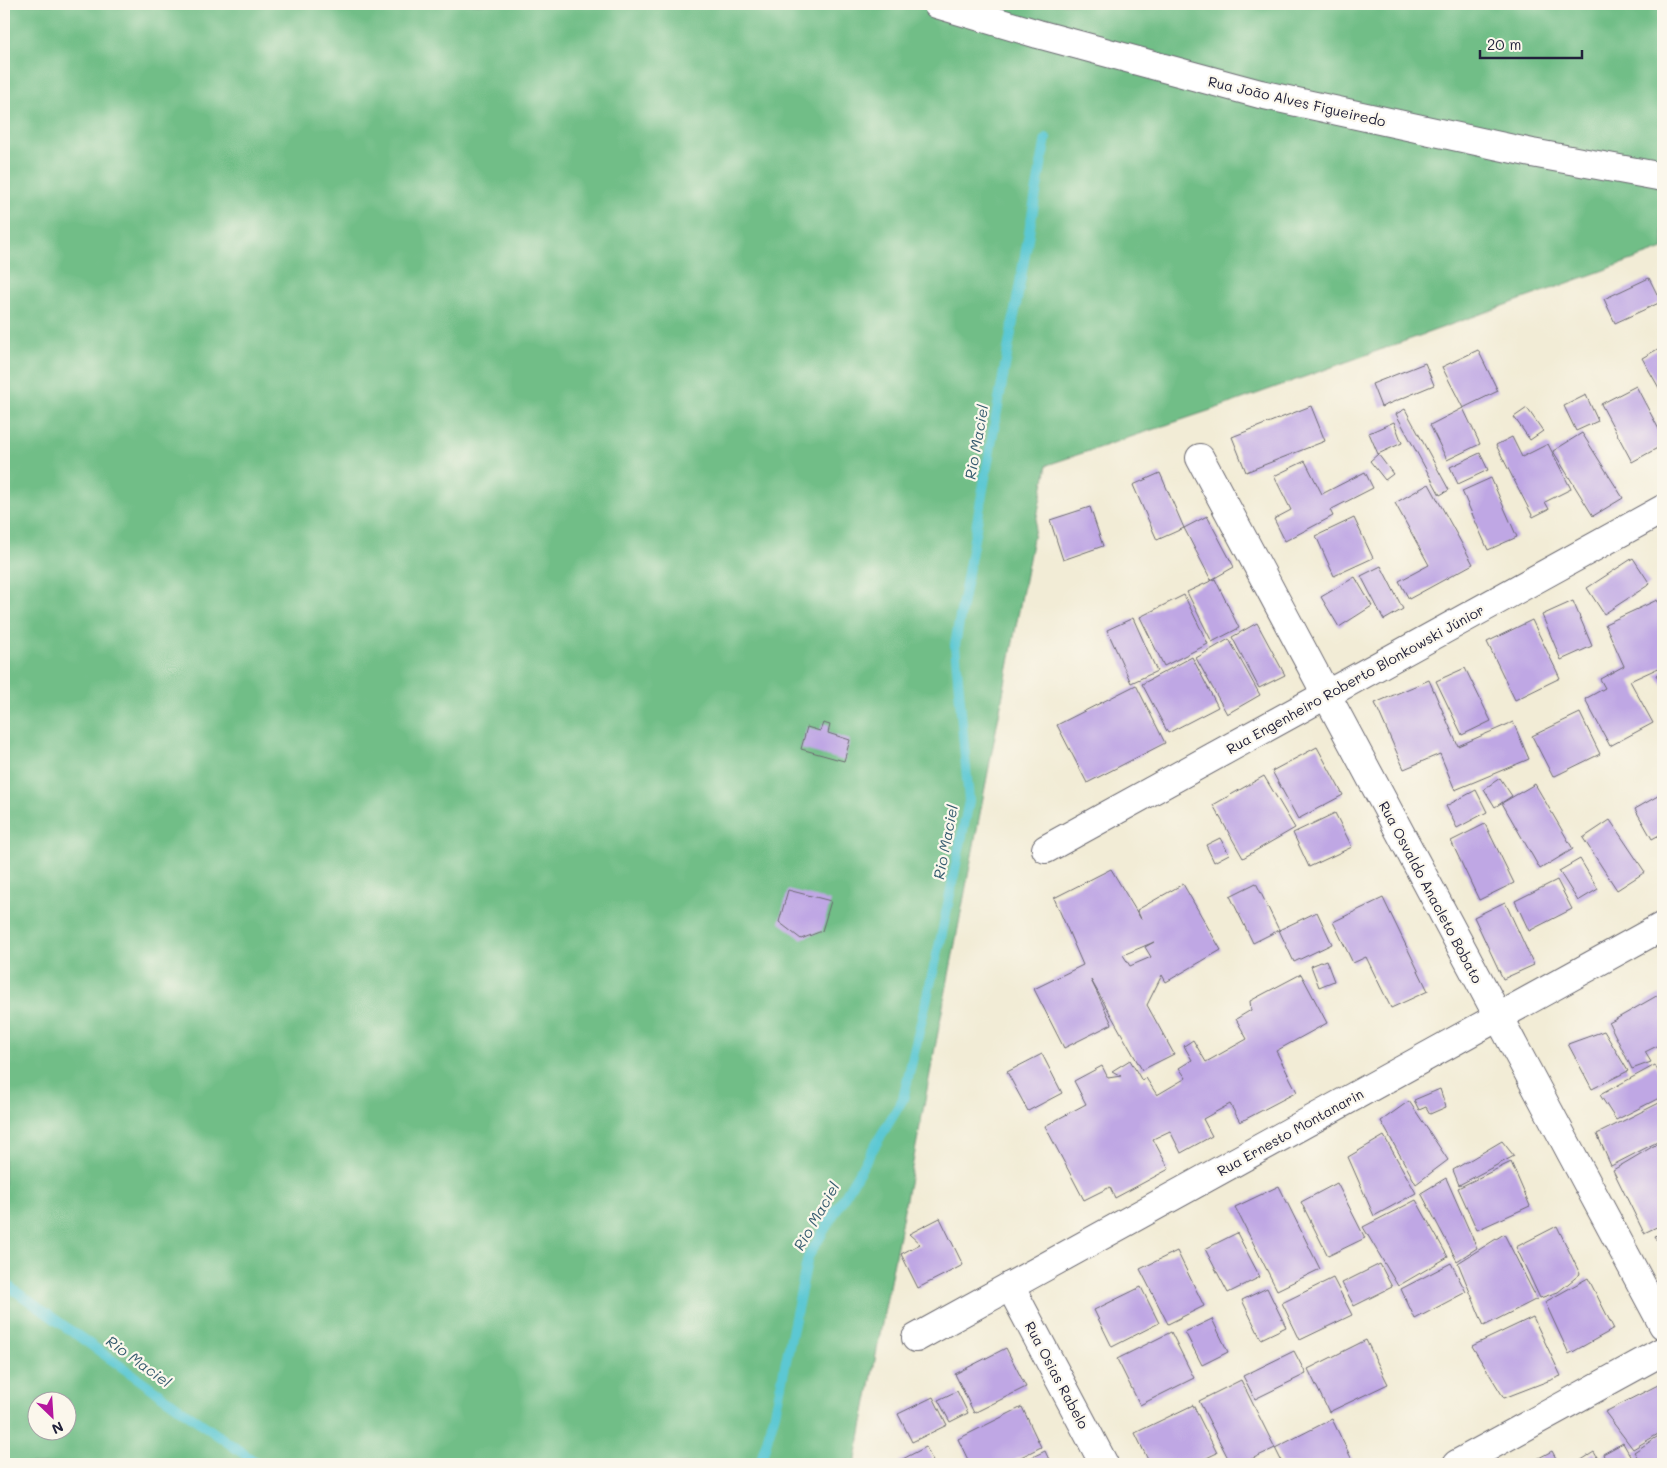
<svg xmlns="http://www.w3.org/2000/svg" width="1667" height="1468" font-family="Mali,sans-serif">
  <rect width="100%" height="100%" fill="#fbf7ec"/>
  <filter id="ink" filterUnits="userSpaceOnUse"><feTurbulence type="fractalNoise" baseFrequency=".02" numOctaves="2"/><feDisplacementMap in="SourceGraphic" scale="10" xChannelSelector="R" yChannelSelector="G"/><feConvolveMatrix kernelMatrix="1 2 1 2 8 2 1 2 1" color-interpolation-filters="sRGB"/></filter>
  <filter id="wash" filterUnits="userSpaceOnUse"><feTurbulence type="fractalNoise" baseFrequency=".0096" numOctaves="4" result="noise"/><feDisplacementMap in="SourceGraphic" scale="20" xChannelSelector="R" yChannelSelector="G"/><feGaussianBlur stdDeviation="1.12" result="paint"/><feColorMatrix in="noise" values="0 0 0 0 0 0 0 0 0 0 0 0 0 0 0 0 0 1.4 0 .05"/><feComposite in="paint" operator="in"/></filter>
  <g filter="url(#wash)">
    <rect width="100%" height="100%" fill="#f2ecd6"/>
    <path fill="#71be87" stroke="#4a7061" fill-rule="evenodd" d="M 4,4 L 1663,4 L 1663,249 L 1220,407 L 1047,465 L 855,1464 L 4,1464 ZM 38,1400 L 68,1400 L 68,1430 L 38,1430 Z"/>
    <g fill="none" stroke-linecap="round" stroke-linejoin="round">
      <g stroke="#5bc8d3" stroke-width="10">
        <path d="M 4,1283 L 258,1464"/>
        <path d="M 760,1464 L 775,1413 L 808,1257 L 903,1099 L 941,938 L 969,801 L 955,645 L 1046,138"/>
      </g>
    </g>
    <g id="blocks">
      <g fill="#bfa7e4" fill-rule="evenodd">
        <path d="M 1649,278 L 1661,302 L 1615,323 L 1604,299 Z"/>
        <path d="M 1663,346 L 1663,395 L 1642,358 Z"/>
        <path d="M 1478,350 L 1498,391 L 1463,408 L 1480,444 L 1447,460 L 1430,425 L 1463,408 L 1442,367 Z"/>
        <path d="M 1425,363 L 1434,385 L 1381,407 L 1372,384 Z"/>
        <path d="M 1636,386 L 1663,437 L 1663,445 L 1632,462 L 1601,404 Z"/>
        <path d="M 1586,395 L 1598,421 L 1576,431 L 1564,406 Z"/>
        <path d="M 1311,406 L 1325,441 L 1246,472 L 1232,437 Z"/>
        <path d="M 1527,408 L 1543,431 L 1530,440 L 1514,417 Z"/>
        <path d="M 1405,409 L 1449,490 L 1440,495 L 1396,414 Z"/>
        <path d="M 1394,422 L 1402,443 L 1378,454 L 1369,433 Z"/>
        <path d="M 1582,433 L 1623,498 L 1593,516 L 1553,451 Z"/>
        <path d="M 1512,437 L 1522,457 L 1548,444 L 1571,489 L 1545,502 L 1549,509 L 1533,517 L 1496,445 Z"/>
        <path d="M 1480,453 L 1488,470 L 1458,484 L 1450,467 Z"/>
        <path d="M 1378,454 L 1393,474 L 1385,480 L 1370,461 Z"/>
        <path d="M 1305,461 L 1322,494 L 1365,472 L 1373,488 L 1330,510 L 1333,516 L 1285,541 L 1274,519 L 1291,510 L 1274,476 Z"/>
        <path d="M 1160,473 L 1184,528 L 1157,540 L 1133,485 Z"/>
        <path d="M 1491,478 L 1517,537 L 1488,550 L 1462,491 Z"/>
        <path d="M 1429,484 L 1473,564 L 1409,599 L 1399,581 L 1429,565 L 1395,503 Z"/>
        <path d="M 1090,507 L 1103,546 L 1063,560 L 1050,520 Z"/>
        <path d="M 1207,516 L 1234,567 L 1211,580 L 1184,528 Z"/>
        <path d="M 1354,518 L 1373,558 L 1334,576 L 1316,536 Z"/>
        <path d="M 1633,558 L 1650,584 L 1604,614 L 1587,588 Z"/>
        <path d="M 1381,566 L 1403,609 L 1384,620 L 1361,576 Z"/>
        <path d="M 1355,577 L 1372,606 L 1339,627 L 1321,597 Z"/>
        <path d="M 1215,579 L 1239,628 L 1212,642 L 1187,592 Z"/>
        <path d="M 1184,595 L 1208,644 L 1164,666 L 1140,617 Z"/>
        <path d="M 1657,600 L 1663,613 L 1663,666 L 1630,681 L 1653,723 L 1610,746 L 1585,699 L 1605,688 L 1600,679 L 1624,666 L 1605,624 Z"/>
        <path d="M 1573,601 L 1592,646 L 1561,660 L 1542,615 Z"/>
        <path d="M 1133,618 L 1157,671 L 1131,683 L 1107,630 Z"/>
        <path d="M 1532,620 L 1560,678 L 1515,700 L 1487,642 Z"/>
        <path d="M 1257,623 L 1285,675 L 1259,688 L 1232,637 Z"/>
        <path d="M 1229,639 L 1260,695 L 1227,714 L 1196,658 Z"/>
        <path d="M 1192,657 L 1218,707 L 1168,733 L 1142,684 Z"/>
        <path d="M 1465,668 L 1491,721 L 1462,735 L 1436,681 Z"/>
        <path d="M 1663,670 L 1663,686 L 1656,675 Z"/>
        <path d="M 1429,680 L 1458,746 L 1513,722 L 1529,759 L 1455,790 L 1440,754 L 1404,769 L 1375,703 Z"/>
        <path d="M 1136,685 L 1165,743 L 1087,783 L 1057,725 Z"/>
        <path d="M 1580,713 L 1600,754 L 1553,777 L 1532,736 Z"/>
        <path d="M 823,723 L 830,725 L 828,733 L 850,740 L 844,761 L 801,749 L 807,727 L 820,731 Z"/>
        <path d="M 1317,747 L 1343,795 L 1298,819 L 1272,771 Z"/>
        <path d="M 1264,776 L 1295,828 L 1243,858 L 1213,805 Z"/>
        <path d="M 1500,778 L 1512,796 L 1495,807 L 1484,789 Z"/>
        <path d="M 1535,784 L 1573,849 L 1540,869 L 1502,803 Z"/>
        <path d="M 1476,790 L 1487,812 L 1457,828 L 1446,806 Z"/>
        <path d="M 1663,793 L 1663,833 L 1652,839 L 1635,809 Z"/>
        <path d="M 1335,813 L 1352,847 L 1309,867 L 1293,833 Z"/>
        <path d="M 1610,820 L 1645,872 L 1617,890 L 1583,838 Z"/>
        <path d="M 1485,824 L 1514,883 L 1479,900 L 1451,841 Z"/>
        <path d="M 1220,838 L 1229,854 L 1214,862 L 1206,845 Z"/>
        <path d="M 1580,859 L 1598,889 L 1578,901 L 1559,871 Z"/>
        <path d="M 1111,869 L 1141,919 L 1137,910 L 1183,884 L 1221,950 L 1166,982 L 1162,975 L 1147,1005 L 1174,1054 L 1142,1070 L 1091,980 L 1112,1024 L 1064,1048 L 1034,989 L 1083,965 L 1054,898 ZM 1154,942 L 1145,947 L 1151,957 L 1130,966 L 1123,955 Z"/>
        <path d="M 1557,880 L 1572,909 L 1529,931 L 1515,901 Z"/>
        <path d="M 1256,883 L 1279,930 L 1317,912 L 1332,944 L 1294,962 L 1279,930 L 1253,943 L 1230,896 Z"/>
        <path d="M 788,890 L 831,901 L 822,931 L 801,939 L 779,922 Z"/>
        <path d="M 1383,898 L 1428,991 L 1391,1008 L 1366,957 L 1353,963 L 1333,922 Z"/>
        <path d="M 1505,902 L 1534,965 L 1503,979 L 1474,917 Z"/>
        <path d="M 1326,960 L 1334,981 L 1319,987 L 1311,966 Z"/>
        <path d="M 1301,974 L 1327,1023 L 1276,1051 L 1297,1092 L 1240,1122 L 1230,1104 L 1203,1119 L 1212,1136 L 1181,1153 L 1170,1131 L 1153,1139 L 1169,1169 L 1115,1198 L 1110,1187 L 1084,1200 L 1045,1126 L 1086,1104 L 1074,1081 L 1102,1066 L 1108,1078 L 1121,1076 L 1112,1071 L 1130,1060 L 1142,1081 L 1146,1078 L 1157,1095 L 1186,1078 L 1179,1068 L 1192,1060 L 1184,1046 L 1193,1040 L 1206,1062 L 1247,1039 L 1236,1019 L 1251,1010 L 1250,1001 Z"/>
        <path d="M 1660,994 L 1663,1001 L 1663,1043 L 1645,1052 L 1651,1062 L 1632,1069 L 1609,1023 Z"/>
        <path d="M 1604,1031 L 1628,1071 L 1592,1089 L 1568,1044 Z"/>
        <path d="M 1042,1054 L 1062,1093 L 1028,1111 L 1007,1072 Z"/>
        <path d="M 1655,1065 L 1663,1081 L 1663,1096 L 1616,1120 L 1600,1095 Z"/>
        <path d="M 1440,1089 L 1446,1107 L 1430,1114 L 1426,1107 L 1419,1110 L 1414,1100 Z"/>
        <path d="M 1409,1101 L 1448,1160 L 1416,1184 L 1381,1121 Z"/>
        <path d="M 1663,1101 L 1663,1139 L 1611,1166 L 1597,1134 Z"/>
        <path d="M 1384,1136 L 1416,1193 L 1374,1216 L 1348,1157 Z"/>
        <path d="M 1502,1141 L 1514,1156 L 1459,1185 L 1453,1170 Z"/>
        <path d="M 1657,1144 L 1663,1157 L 1663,1224 L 1644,1233 L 1613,1170 Z"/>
        <path d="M 1511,1162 L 1530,1206 L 1477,1230 L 1458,1188 Z"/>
        <path d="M 1446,1178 L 1477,1248 L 1457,1261 L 1421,1193 Z"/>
        <path d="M 1337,1183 L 1365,1238 L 1328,1256 L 1301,1202 Z"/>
        <path d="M 1279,1186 L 1320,1269 L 1277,1290 L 1235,1207 Z"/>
        <path d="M 1416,1200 L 1448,1257 L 1398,1286 L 1363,1227 Z"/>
        <path d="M 940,1218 L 963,1265 L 918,1288 L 901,1254 L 920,1244 L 909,1234 Z"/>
        <path d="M 1557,1226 L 1580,1274 L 1558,1292 L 1540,1298 L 1516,1247 Z"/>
        <path d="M 1237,1233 L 1260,1277 L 1228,1293 L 1205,1249 Z"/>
        <path d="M 1663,1233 L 1663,1250 L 1655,1236 Z"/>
        <path d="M 1504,1234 L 1537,1299 L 1484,1326 L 1458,1263 Z"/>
        <path d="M 1177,1251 L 1204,1306 L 1168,1324 L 1140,1269 Z"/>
        <path d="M 1451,1263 L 1466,1292 L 1415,1319 L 1401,1289 Z"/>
        <path d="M 1380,1264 L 1392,1287 L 1354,1306 L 1342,1283 Z"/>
        <path d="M 1333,1278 L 1352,1315 L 1300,1340 L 1282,1303 Z"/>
        <path d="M 1588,1278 L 1614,1329 L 1569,1354 L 1545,1302 Z"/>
        <path d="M 1141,1287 L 1159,1323 L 1112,1347 L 1094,1310 Z"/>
        <path d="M 1267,1288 L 1286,1327 L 1261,1339 L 1242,1300 Z"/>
        <path d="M 1533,1317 L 1561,1376 L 1504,1398 L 1472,1346 Z"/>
        <path d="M 1212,1319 L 1228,1352 L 1202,1365 L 1185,1332 Z"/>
        <path d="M 1171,1332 L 1194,1378 L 1140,1405 L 1117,1359 Z"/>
        <path d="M 1366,1340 L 1388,1384 L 1329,1412 L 1308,1369 Z"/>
        <path d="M 1006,1348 L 1026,1387 L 974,1413 L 955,1374 Z"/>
        <path d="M 1294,1351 L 1306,1374 L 1255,1399 L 1243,1376 Z"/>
        <path d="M 1241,1380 L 1275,1448 L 1241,1464 L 1231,1464 L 1199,1401 Z"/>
        <path d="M 1658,1385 L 1663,1396 L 1663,1431 L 1633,1449 L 1605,1412 Z"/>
        <path d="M 957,1391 L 968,1413 L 950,1422 L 938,1400 Z"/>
        <path d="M 933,1397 L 947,1425 L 912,1442 L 898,1414 Z"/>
        <path d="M 1193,1405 L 1217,1453 L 1194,1464 L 1150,1464 L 1135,1433 Z"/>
        <path d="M 1022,1407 L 1041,1447 L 1007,1464 L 970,1464 L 958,1439 Z"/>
        <path d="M 1332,1419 L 1354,1464 L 1283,1464 L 1275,1448 Z"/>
        <path d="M 1663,1433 L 1663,1464 L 1642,1464 L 1634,1452 Z"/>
        <path d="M 1623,1443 L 1635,1464 L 1607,1464 L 1603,1454 Z"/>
        <path d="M 926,1447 L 934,1464 L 900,1464 L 899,1461 Z"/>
        <path d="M 1045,1451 L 1051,1464 L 1018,1464 Z"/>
        <path d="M 1552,1451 L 1559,1464 L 1537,1464 L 1535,1460 Z"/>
        <path d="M 1594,1452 L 1601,1464 L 1575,1464 Z"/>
      </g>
    </g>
  </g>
  <g filter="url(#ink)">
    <use href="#blocks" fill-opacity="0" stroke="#6b6971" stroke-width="1"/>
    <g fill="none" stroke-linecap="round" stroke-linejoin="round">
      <defs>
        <g id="minor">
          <path d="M 937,4 L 1038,34 L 1260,94 L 1532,153 L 1663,177"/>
          <path d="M 1200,458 L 1663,1325"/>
          <path d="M 1046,849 L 1663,509"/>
          <path d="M 1010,1286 L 1104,1464"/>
          <path d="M 916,1338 L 1663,926"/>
          <path d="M 1457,1464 L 1663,1351"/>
        </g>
      </defs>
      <use href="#minor" stroke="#6b6971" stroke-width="30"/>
      <use href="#minor" stroke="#fff" stroke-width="28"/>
    </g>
  </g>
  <g text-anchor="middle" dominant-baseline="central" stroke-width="4.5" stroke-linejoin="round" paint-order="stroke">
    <g font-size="14" fill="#22223b" stroke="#fbf7ec">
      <text transform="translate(1297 101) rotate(13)">Rua João Alves Figueiredo</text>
      <text transform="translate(1355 679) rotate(-29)">Rua Engenheiro Roberto Blonkowski Júnior</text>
      <text transform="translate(1431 892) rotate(62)">Rua Osvaldo Anacleto Bobato</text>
      <text transform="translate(1290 1132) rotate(-29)">Rua Ernesto Montanarin</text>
      <text transform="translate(1057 1375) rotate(62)">Rua Osias Rabelo</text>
    </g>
    <g font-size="15" font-style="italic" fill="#365c70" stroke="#fbf7ec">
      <text transform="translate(976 442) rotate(-80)">Rio Maciel</text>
      <text transform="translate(945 842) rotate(-79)">Rio Maciel</text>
      <text transform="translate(816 1216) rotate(-60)">Rio Maciel</text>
      <text transform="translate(139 1361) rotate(36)">Rio Maciel</text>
    </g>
  </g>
  <rect width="1667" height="1468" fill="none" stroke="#fbf7ec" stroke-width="20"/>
  <g transform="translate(52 1416) rotate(155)"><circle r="24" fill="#fbf7ec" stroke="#a4a2a5"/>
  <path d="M0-4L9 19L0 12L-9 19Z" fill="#b5179e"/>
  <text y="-8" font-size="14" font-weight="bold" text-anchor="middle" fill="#22223b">N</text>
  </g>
  <path d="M1480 50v8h102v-8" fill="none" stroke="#22223b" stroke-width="2.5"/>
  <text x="1487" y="50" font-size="15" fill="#22223b" stroke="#fbf7ec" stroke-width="4" paint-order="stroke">20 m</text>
</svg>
